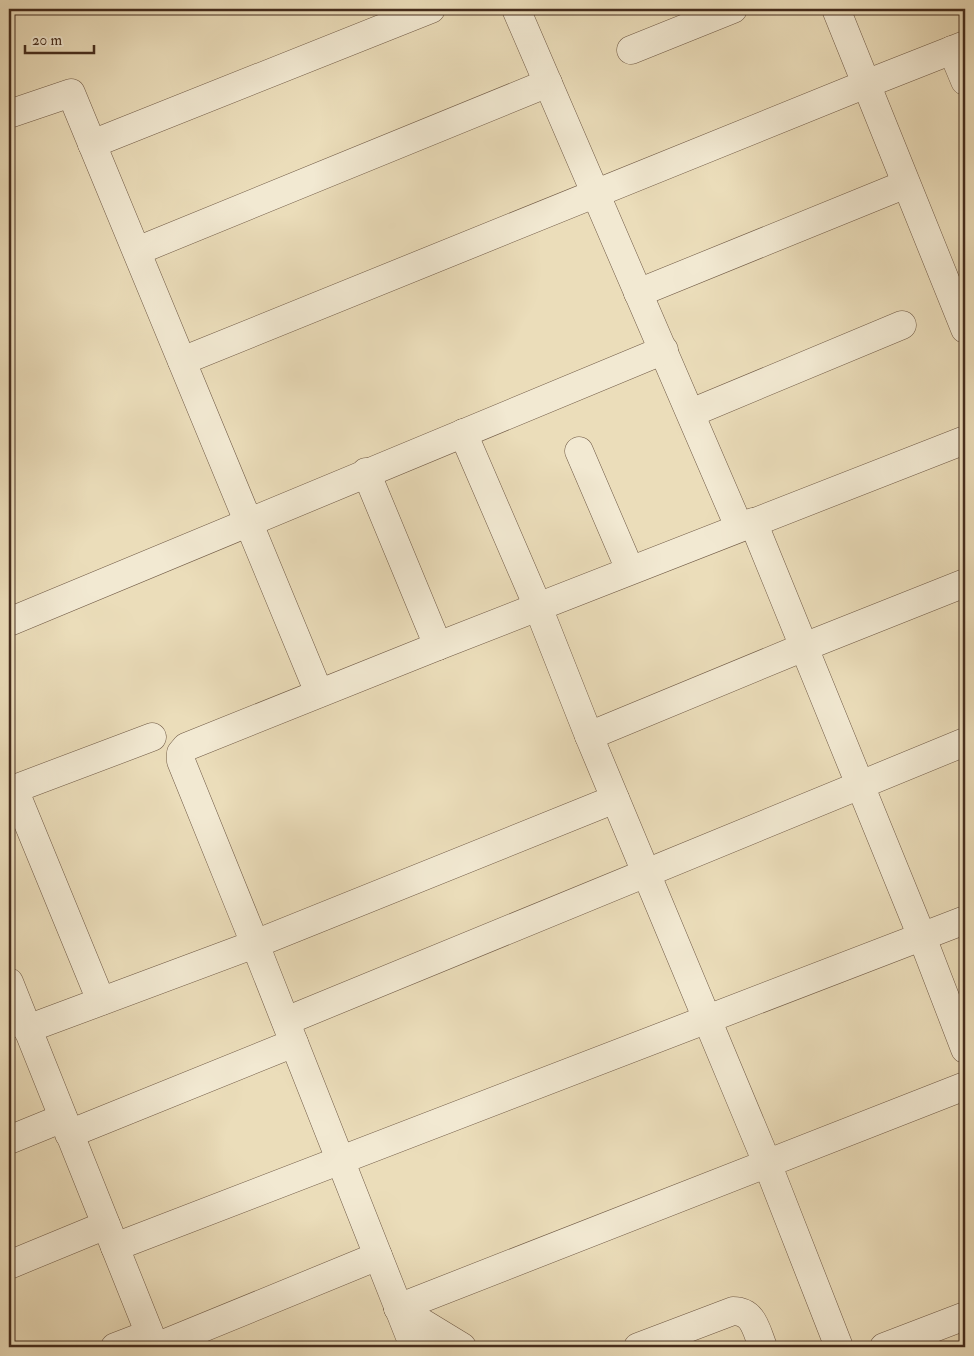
<svg xmlns="http://www.w3.org/2000/svg" width="974" height="1356" font-family="'IM FELL Double Pica',serif">
  <rect width="100%" height="100%" fill="#ebddba"/>
  <filter id="stains"><feTurbulence type="fractalNoise" baseFrequency=".004" numOctaves="4"/><feColorMatrix values="0 0 0 0 .2 0 0 0 0 .09 0 0 0 0 .02 0 0 0 .5 -.17"/></filter>
  <radialGradient id="worn" r=".72"><stop offset=".6" stop-color="#630" stop-opacity="0"/><stop offset="1" stop-color="#630" stop-opacity=".3"/></radialGradient>
  <g fill="none" stroke-linecap="round" stroke-linejoin="round">
    <defs>
      <g id="minor">
        <path d="M 516,9 L 739,527"/>
        <path d="M 836,9 L 965,329"/>
        <path d="M 631,50 L 733,9"/>
        <path d="M 952,50 L 965,81"/>
        <path d="M 9,114 L 71,93 L 319,693"/>
        <path d="M 92,144 L 431,9"/>
        <path d="M 137,251 L 548,83"/>
        <path d="M 638,293 L 906,184"/>
        <path d="M 182,361 L 866,84 L 965,45"/>
        <path d="M 691,413 L 902,325"/>
        <path d="M 463,433 L 538,607 L 589,736 L 767,1163 L 839,1347"/>
        <path d="M 579,451 L 630,570"/>
        <path d="M 366,472 L 438,646"/>
        <path d="M 753,522 L 922,937 L 965,1049"/>
        <path d="M 9,622 L 664,350"/>
        <path d="M 589,736 L 804,647 L 965,583"/>
        <path d="M 14,789 L 101,1001"/>
        <path d="M 9,791 L 152,737"/>
        <path d="M 9,982 L 155,1347"/>
        <path d="M 286,1021 L 965,742"/>
        <path d="M 27,1029 L 255,944 L 615,799"/>
        <path d="M 69,1134 L 294,1043"/>
        <path d="M 9,1140 L 63,1118"/>
        <path d="M 115,1247 L 965,920"/>
        <path d="M 9,1265 L 106,1225"/>
        <path d="M 398,1308 L 965,1086"/>
        <path d="M 398,1308 L 462,1347"/>
        <path d="M 115,1347 L 149,1334"/>
        <path d="M 156,1347 L 378,1256"/>
        <path d="M 414,1347 L 255,944 L 181,761 L 181,753 L 186,747 L 438,646 L 965,440"/>
        <path d="M 638,1347 L 733,1311 C 754,1311 756,1330 763,1347"/>
        <path d="M 884,1347 L 965,1316"/>
      </g>
    </defs>
    <use href="#minor" stroke="#6e5844" stroke-width="29"/>
    <use href="#minor" stroke="#f2e9d2" stroke-width="28"/>
  </g>
  <rect width="974" height="1356" fill="none" stroke="#ebddba" stroke-width="30"/>
  <rect x="10" y="10" width="954" height="1336" fill="none" stroke="#452c1c" stroke-width="2.5"/>
  <rect x="15" y="15" width="944" height="1326" fill="none" stroke="#452c1c"/>
  <path d="M25 45v8h69v-8" fill="none" stroke="#452c1c" stroke-width="2.5"/>
  <text x="32" y="45" font-size="15" fill="#452c1c" stroke="#f2e9d2" stroke-width="4" paint-order="stroke">20 m</text>
  <rect width="100%" height="100%" filter="url(#stains)"/>
  <rect width="100%" height="100%" fill="url(#worn)"/>
</svg>
